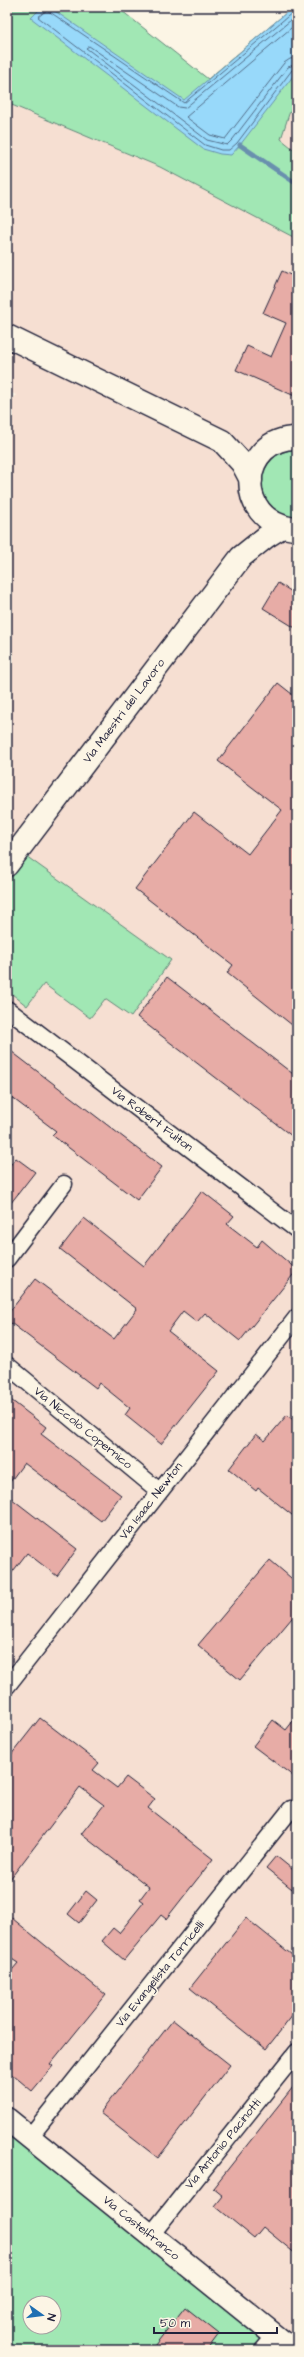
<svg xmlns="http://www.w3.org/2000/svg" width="304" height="2357" font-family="'Architects Daughter',sans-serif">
  <rect width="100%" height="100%" fill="#fcf5e5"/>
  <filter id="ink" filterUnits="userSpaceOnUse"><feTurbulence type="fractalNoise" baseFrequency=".025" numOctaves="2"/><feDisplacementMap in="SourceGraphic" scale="8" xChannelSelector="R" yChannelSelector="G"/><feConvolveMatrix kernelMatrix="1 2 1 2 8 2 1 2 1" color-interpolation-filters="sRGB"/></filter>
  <g filter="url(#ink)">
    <g fill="#f6dfd2">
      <path d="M 297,100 L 297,152 L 281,140 L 289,114 Z"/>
      <path d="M 7,103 L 160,167 L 297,238 L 297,2350 L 7,2118 L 7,1252 L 16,1239 L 7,1232 L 7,407 L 16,395 L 7,391 Z"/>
    </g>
    <g fill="#a1e7b4" stroke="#628478" fill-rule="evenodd">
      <path d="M 7,7 L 117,7 L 208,79 L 293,7 L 297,7 L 297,100 L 289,114 L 281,139 L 297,152 L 297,239 L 160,167 L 7,103 Z"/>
      <path d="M 297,449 L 297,519 C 251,512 250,453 297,449 Z"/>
      <path d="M 26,856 L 171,960 L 131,1017 L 105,999 L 90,1018 L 44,984 L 27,1006 L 7,990 L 7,884 Z"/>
      <path d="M 7,2118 L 293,2350 L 7,2350 ZM 30,2303 L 54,2303 L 54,2327 L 30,2327 Z"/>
    </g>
    <path fill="#98d9fa" stroke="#6990ae" d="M 42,7 L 49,7 L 184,100 L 293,7 L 297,7 L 297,71 L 240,145 L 231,155 L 220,154 L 203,149 L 31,18 Z"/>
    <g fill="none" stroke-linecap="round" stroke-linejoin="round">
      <g stroke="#516b87" stroke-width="1">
        <path d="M 295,7 L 293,12 L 184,103 L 47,10 L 38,17 L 205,145 L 221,150 L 229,150 L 237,143 L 292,70 L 297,69"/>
        <path d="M 297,15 L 185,108 L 178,107 L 89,46 L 86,48 L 207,140 L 227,145 L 233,139 L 288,67 L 297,64"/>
        <path d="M 297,23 L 186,117 L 210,135 L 225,139 L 284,63 L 290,59 L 297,58"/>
      </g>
      <path stroke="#6990ae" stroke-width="5" d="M 240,145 L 297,184"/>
    </g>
    <g fill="#e7aca6" stroke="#22223b">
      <path d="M 282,271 L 297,278 L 297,397 L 236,370 L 247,346 L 271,357 L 286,323 L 263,313 Z"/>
      <path d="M 278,583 L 297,595 L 297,629 L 263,608 Z"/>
      <path d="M 278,683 L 297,698 L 297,1029 L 227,973 L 233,965 L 135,889 L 194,812 L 248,854 L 282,810 L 218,761 Z"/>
      <path d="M 167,977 L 297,1077 L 297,1140 L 137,1017 Z"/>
      <path d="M 7,1048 L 162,1167 L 137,1200 L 52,1135 L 56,1131 L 7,1094 Z"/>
      <path d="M 16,1158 L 35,1172 L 7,1208 L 7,1169 Z"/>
      <path d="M 202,1191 L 234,1216 L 227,1224 L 257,1247 L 262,1240 L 297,1270 L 240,1341 L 205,1313 L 197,1322 L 183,1311 L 168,1331 L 219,1371 L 161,1444 L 125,1415 L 130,1408 L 99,1383 L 96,1388 L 7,1320 L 7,1315 L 35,1279 L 114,1339 L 137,1309 L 60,1249 L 84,1218 L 144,1266 Z"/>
      <path d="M 7,1397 L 46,1427 L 41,1434 L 121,1495 L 101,1521 L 24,1463 L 7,1486 Z"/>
      <path d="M 287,1415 L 297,1423 L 297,1519 L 258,1488 L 256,1491 L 229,1469 L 256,1434 L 265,1441 Z"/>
      <path d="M 7,1495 L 77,1549 L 57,1576 L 27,1553 L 7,1579 Z"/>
      <path d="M 270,1560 L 297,1583 L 297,1612 L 240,1680 L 198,1645 Z"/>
      <path d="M 297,1716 L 297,1779 L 253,1746 L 273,1720 L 286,1730 Z"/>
      <path d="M 40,1718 L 99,1763 L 93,1770 L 117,1788 L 126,1777 L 155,1799 L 148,1808 L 213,1859 L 166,1919 L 161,1915 L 124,1960 L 102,1941 L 113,1928 L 119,1933 L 144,1902 L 140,1899 L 149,1887 L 81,1834 L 104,1805 L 80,1787 L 7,1883 L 7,1760 Z"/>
      <path d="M 276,1856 L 297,1873 L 297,1893 L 266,1868 Z"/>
      <path d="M 86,1891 L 97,1900 L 79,1923 L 68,1914 Z"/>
      <path d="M 7,1914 L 106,1995 L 50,2064 L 53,2066 L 32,2091 L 7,2070 L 7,1976 L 18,1963 L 7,1956 Z"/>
      <path d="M 246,1918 L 297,1959 L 297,2010 L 266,2049 L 190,1988 Z"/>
      <path d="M 173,2020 L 230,2065 L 158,2158 L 100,2113 Z"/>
      <path d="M 297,2082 L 297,2255 L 263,2227 L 254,2238 L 215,2206 L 223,2196 L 213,2188 Z"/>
      <path d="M 185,2307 L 219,2334 L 207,2350 L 151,2350 Z"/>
    </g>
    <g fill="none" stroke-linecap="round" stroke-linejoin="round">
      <defs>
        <g id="street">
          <path d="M 7,1009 L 297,1230"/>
          <path d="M 7,1259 L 64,1184"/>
          <path d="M 7,1365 L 159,1491"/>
          <path d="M 7,1686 L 297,1317"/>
          <path d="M 29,2138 L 291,1809"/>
          <path d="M 150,2236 L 297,2052"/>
          <path d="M 263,2350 L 275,2336"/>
        </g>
        <g id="secondary">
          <path d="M 7,336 L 222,441 L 242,463 L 251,480"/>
          <path d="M 294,529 C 231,520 240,437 297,438"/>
          <path d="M 7,865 L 241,557 L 266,537 L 282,527"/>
          <path d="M 7,2119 L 293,2350"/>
        </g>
      </defs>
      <use href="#street" stroke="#22223b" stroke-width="19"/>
      <use href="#secondary" stroke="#22223b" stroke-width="25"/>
      <use href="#street" stroke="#fcf5e5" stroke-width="16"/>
      <use href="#secondary" stroke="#fcf5e5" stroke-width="22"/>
    </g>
  </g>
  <g text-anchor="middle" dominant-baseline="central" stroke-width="3.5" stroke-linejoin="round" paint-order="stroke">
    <g font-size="12" fill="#22223b" stroke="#fcf5e5">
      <text transform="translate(124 711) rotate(-53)">Via Maestri del Lavoro</text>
      <text transform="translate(152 1119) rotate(37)">Via Robert Fulton</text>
      <text transform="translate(83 1428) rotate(39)">Via Niccolò Copernico</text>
      <text transform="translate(151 1501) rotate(-52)">Via Isaac Newton</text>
      <text transform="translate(160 1974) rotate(-51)">Via Evangelista Torricelli</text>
      <text transform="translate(223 2144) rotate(-51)">Via Antonio Pacinotti</text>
      <text transform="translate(141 2228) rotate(39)">Via Castelfranco</text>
    </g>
  </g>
  <rect width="304" height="2357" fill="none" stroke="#fcf5e5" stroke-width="24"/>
  <rect x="12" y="12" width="280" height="2333" fill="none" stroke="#22223b" stroke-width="1.5" filter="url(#ink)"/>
  <g transform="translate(42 2315) rotate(104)"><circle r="19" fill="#fcf5e5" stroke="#a5a1a1"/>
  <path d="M0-3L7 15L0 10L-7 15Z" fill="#1f6fb2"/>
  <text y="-6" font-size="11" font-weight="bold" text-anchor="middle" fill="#22223b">N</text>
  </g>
  <path d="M154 2327v6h123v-6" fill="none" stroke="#22223b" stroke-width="2"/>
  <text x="160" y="2327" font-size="12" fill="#22223b" stroke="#fcf5e5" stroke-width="3" paint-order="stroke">50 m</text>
</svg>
